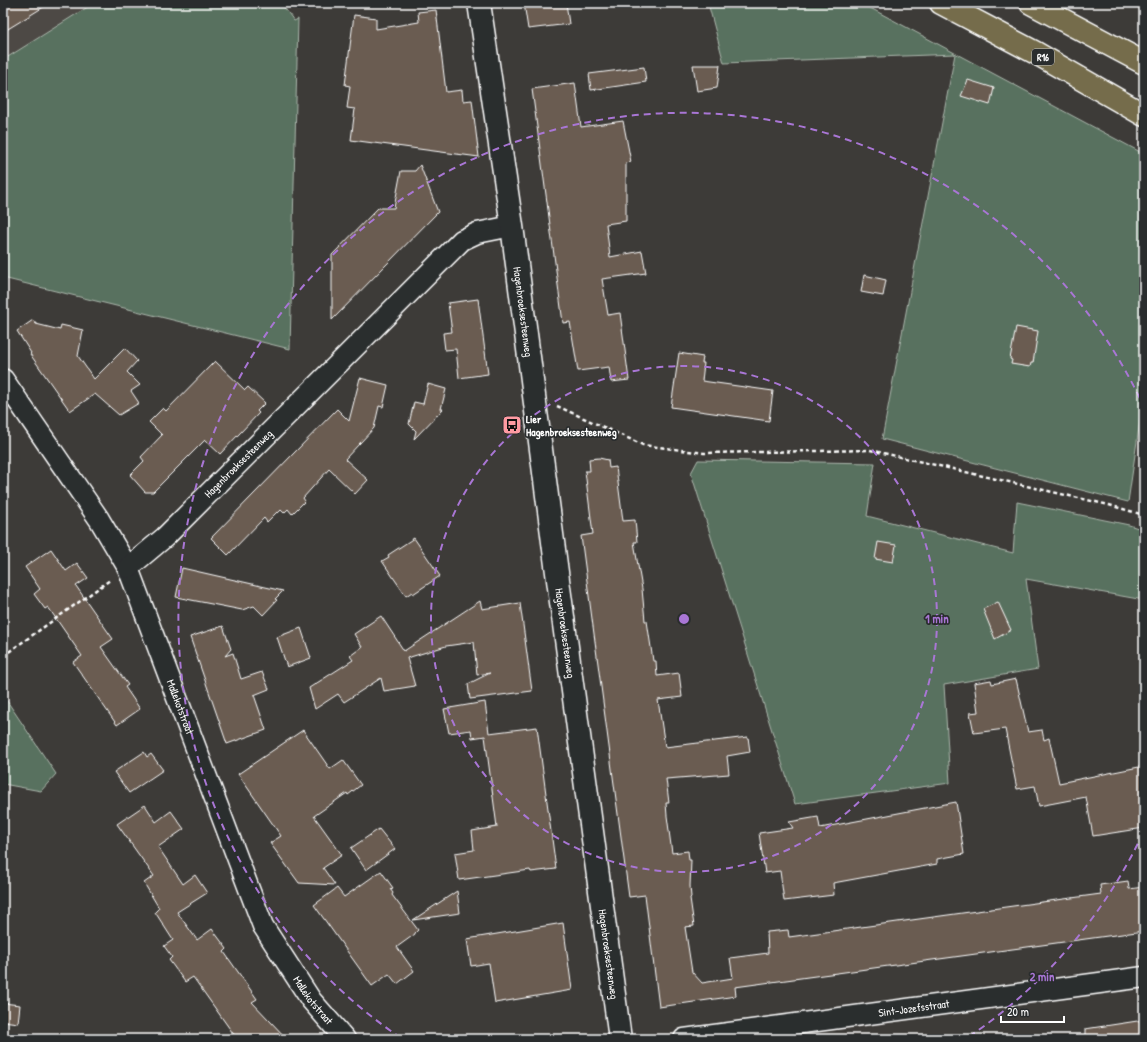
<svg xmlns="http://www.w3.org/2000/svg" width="1147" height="1042" font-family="'Patrick Hand',sans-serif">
  <rect width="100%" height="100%" fill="#3d3b38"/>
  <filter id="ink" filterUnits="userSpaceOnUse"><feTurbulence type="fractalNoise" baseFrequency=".025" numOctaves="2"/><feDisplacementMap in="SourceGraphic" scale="8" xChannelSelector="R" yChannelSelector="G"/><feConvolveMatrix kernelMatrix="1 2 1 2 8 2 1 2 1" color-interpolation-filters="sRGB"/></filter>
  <g filter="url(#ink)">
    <path fill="#4e4944" d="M 3,3 L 94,3 L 3,60 Z"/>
    <g fill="#59715e" stroke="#acb8ae">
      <path d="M 94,3 L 281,3 L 294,21 L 298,19 L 290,349 L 3,278 L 3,60 Z"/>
      <path d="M 708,3 L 861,3 L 1144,154 L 1144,394 L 1128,502 L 882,439 L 955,54 L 724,63 Z"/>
      <path d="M 698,460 L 875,463 L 867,516 L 1013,553 L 1017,502 L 1129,525 L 1144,530 L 1144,600 L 1026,579 L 1038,669 L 944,685 L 950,783 L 795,804 L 691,473 Z"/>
      <path d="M 3,695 L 56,774 L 41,791 L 3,784 Z"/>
    </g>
    <g fill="#6a5c51" stroke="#fff">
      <path d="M 3,3 L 50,3 L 3,32 Z"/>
      <path d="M 524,3 L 566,3 L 569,24 L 528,29 Z"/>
      <path d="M 436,10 L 446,92 L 462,90 L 463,101 L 472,100 L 479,157 L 351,140 L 355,109 L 347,108 L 350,86 L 345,85 L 354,15 L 376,18 L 376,29 L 419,22 L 418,12 Z"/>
      <path d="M 693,65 L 720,65 L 717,88 L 697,91 Z"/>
      <path d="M 644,67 L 646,82 L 591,90 L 589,74 Z"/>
      <path d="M 968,80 L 994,88 L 990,105 L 961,96 Z"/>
      <path d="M 575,83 L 581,127 L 623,121 L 631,162 L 626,163 L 626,221 L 606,224 L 610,257 L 642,251 L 646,273 L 602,279 L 608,315 L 620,313 L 629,380 L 611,382 L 609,367 L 578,371 L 570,322 L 563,323 L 532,89 Z"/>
      <path d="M 420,165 L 438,212 L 332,320 L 332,255 L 378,208 L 394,208 L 401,171 L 415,171 Z"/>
      <path d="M 864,275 L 886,280 L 883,296 L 861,292 Z"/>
      <path d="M 478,299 L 488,374 L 459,378 L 456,349 L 445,350 L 443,333 L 452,332 L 448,303 Z"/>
      <path d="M 33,320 L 36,324 L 60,330 L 61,325 L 83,330 L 78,356 L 94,379 L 125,348 L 137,361 L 127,372 L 140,385 L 131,391 L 139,403 L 119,415 L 95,394 L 70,411 L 30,354 L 31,353 L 17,331 Z"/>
      <path d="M 1016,327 L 1038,331 L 1033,363 L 1031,363 L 1030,367 L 1011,364 L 1012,360 L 1010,359 Z"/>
      <path d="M 679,353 L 703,357 L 702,363 L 704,363 L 702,381 L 773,391 L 769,421 L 671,407 Z"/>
      <path d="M 215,361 L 245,390 L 248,387 L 265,403 L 257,411 L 259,413 L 220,454 L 205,440 L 153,492 L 145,492 L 130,475 L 144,461 L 141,457 L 162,435 L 149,422 L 163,408 L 166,411 Z"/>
      <path d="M 360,378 L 388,385 L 383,407 L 379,406 L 374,428 L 345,459 L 368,480 L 355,494 L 329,469 L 303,498 L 305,501 L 292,514 L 288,509 L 284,513 L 281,510 L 278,513 L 277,512 L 267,522 L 264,518 L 228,555 L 211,538 L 337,409 L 349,421 Z"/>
      <path d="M 428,384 L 446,389 L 441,409 L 443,409 L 414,439 L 416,431 L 409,424 L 414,402 L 423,404 Z"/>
      <path d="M 599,458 L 608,460 L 609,468 L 616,467 L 623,521 L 635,520 L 637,542 L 634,542 L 642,589 L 645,621 L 647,621 L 653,661 L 656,661 L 657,676 L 679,673 L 682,697 L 658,700 L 665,747 L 748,737 L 750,752 L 727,756 L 729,774 L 666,779 L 669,803 L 666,803 L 667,816 L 672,853 L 688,851 L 689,860 L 691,860 L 690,886 L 691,897 L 690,898 L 694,926 L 685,927 L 692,972 L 702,983 L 733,978 L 730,958 L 768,953 L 767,932 L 788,930 L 789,937 L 1042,902 L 1101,894 L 1100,885 L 1128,881 L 1129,889 L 1144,887 L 1144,931 L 735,987 L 736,996 L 659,1007 L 645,895 L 629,897 L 581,536 L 593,534 L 585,471 L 590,471 L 589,459 Z"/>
      <path d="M 414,538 L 440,576 L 413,594 L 412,592 L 406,596 L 382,561 L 389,557 L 388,555 Z"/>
      <path d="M 878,542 L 896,545 L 893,562 L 875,559 Z"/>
      <path d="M 51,549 L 66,571 L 77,563 L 88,578 L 76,586 L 113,639 L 101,647 L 128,685 L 125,687 L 140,709 L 117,725 L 73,662 L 82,656 L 48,607 L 45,609 L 34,594 L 40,589 L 25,567 Z"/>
      <path d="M 182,568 L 283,591 L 275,599 L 277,600 L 263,615 L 254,606 L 242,610 L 176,597 Z"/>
      <path d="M 480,601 L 482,609 L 520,603 L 532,691 L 470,699 L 468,684 L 490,673 L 477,675 L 474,642 L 446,646 L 407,658 L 415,686 L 384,691 L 381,678 L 344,702 L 338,694 L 315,709 L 309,688 L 353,660 L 350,656 L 362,647 L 354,634 L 381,616 L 404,651 Z"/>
      <path d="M 998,602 L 1011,630 L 995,639 L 983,609 Z"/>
      <path d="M 223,626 L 231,649 L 225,656 L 233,653 L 241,679 L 262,672 L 269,689 L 254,695 L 266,730 L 227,744 L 190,637 Z"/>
      <path d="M 301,628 L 311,658 L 287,667 L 277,637 Z"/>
      <path d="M 1016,679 L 1028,732 L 1042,730 L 1044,740 L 1049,738 L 1059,783 L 1144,766 L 1144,828 L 1093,836 L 1086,797 L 1039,806 L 1035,786 L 1017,789 L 1005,729 L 974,733 L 970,713 L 978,712 L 974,683 L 991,680 L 992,684 Z"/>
      <path d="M 485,702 L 489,733 L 537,727 L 556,869 L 531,872 L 530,870 L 459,880 L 455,853 L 474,850 L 472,831 L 497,827 L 485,736 L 472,738 L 471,730 L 449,733 L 444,709 Z"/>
      <path d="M 303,730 L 330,769 L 343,760 L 361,785 L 348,795 L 347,793 L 314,816 L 342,855 L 323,868 L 335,885 L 299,883 L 270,843 L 281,836 L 238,774 Z"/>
      <path d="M 144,752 L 147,757 L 151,754 L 163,770 L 129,793 L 114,772 Z"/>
      <path d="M 956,802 L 964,854 L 937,859 L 937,864 L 833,883 L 834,895 L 784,901 L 780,871 L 765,873 L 759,833 L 793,828 L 789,822 L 818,817 L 820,828 Z"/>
      <path d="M 145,805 L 156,822 L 171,811 L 184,829 L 158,847 L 183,884 L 195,875 L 207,893 L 177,912 L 197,940 L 212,929 L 227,949 L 224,952 L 257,999 L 252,1002 L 287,1039 L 237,1039 L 193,977 L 185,982 L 169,960 L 172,957 L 164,946 L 173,940 L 155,912 L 159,908 L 144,883 L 154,876 L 117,824 Z"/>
      <path d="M 379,829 L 395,849 L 366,870 L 351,848 Z"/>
      <path d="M 381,871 L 393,888 L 390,889 L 393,893 L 392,895 L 418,930 L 415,933 L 415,934 L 397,947 L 414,971 L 397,984 L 389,974 L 372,986 L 314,905 L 337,888 L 344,897 Z"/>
      <path d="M 457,891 L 460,913 L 413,920 Z"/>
      <path d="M 563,923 L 572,990 L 495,1003 L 489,963 L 471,966 L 467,939 Z"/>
      <path d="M 3,1003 L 20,1005 L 18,1023 L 3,1021 Z"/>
      <path d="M 1144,1020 L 1144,1039 L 1085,1039 L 1085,1029 Z"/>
    </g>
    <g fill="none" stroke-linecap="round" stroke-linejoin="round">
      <defs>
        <g id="street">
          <path id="s1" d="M 3,379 L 99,519 L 128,568 L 263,926 L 311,1000 L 345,1039"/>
          <path id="s2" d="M 128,568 L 165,537 L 462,240 L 477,233 L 512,226"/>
          <path id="s3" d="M 684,1039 L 1144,977"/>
        </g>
        <g id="secondary">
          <path id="s4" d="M 479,3 L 512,226 L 556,565 L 620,1039"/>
        </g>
        <g id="highway">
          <path d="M 941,3 L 1036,53 L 1144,115"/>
          <path d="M 1031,3 L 1144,63"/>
        </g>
      </defs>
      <use href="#street" stroke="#fff" stroke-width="23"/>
      <use href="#secondary" stroke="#fff" stroke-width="25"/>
      <use href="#highway" stroke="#fff" stroke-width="25"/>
      <g stroke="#fff" stroke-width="2.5" stroke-dasharray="4 3" stroke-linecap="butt">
        <path d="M 557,406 L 643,445 L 704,453 L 870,450 L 1109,505 L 1144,515"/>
        <path d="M 3,656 L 110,580"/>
      </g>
      <use href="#street" stroke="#2a2d2e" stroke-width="20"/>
      <use href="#secondary" stroke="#2a2d2e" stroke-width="22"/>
      <use href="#highway" stroke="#746c4b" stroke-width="22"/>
    </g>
  </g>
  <g fill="none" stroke="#a976d5" stroke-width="2" stroke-dasharray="7 5">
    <circle cx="684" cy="619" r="253"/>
    <path d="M1143 833A506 506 0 0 1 967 1038M401 1038A506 506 0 1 1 1143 405"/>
  </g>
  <defs>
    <symbol id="bus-square" viewBox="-11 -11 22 22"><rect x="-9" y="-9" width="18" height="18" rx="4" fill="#ff9aa2" stroke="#2a2d2e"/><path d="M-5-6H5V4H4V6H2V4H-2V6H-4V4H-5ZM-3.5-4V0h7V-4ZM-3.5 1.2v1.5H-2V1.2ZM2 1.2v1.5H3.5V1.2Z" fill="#111"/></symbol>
  </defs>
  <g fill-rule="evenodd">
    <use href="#bus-square" x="501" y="414" width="22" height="22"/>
  </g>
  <g text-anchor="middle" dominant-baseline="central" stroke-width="3.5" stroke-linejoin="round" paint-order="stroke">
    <rect fill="#2a2d2e" stroke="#bfc0c0" stroke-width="1" x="1032" y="49" width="22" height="16" rx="3"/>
    <g font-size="10" font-weight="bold" fill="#fff">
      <text x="1043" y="57">R16</text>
    </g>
    <g font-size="11" fill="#fff" stroke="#2a2d2e">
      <text stroke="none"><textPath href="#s4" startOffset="312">Hagenbroeksesteenweg</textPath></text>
      <text stroke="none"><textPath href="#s2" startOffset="152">Hagenbroeksesteenweg</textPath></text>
      <text stroke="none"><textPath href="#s4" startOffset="636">Hagenbroeksesteenweg</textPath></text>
      <text stroke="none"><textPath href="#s1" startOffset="375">Mallekotstraat</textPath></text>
      <text stroke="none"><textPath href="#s4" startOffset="960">Hagenbroeksesteenweg</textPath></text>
      <text stroke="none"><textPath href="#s1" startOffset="699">Mallekotstraat</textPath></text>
      <text stroke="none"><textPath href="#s3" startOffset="232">Sint-Jozefsstraat</textPath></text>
    </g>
    <g font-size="11" font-weight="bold" fill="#fff" stroke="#2a2d2e" text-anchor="start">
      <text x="526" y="419">Lier<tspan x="526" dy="13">Hagenbroeksesteenweg</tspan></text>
    </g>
  </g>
  <circle cx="684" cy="619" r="6" fill="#a976d5" stroke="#2a2d2e" stroke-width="2"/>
  <g font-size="12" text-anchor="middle" font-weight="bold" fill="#a976d5" stroke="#2a2d2e" stroke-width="3.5" stroke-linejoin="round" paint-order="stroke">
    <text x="937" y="623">1 min</text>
    <text x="1042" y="981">2 min</text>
  </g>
  <rect width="1147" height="1042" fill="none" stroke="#2a2d2e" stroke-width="16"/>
  <rect x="8" y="8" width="1131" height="1026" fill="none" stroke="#fff" stroke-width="1.5" filter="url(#ink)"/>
  <path d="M1001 1016v6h63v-6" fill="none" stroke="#ffffff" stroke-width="2"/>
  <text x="1007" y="1016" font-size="12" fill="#ffffff" stroke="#2a2d2e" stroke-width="3" paint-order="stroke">20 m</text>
</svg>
